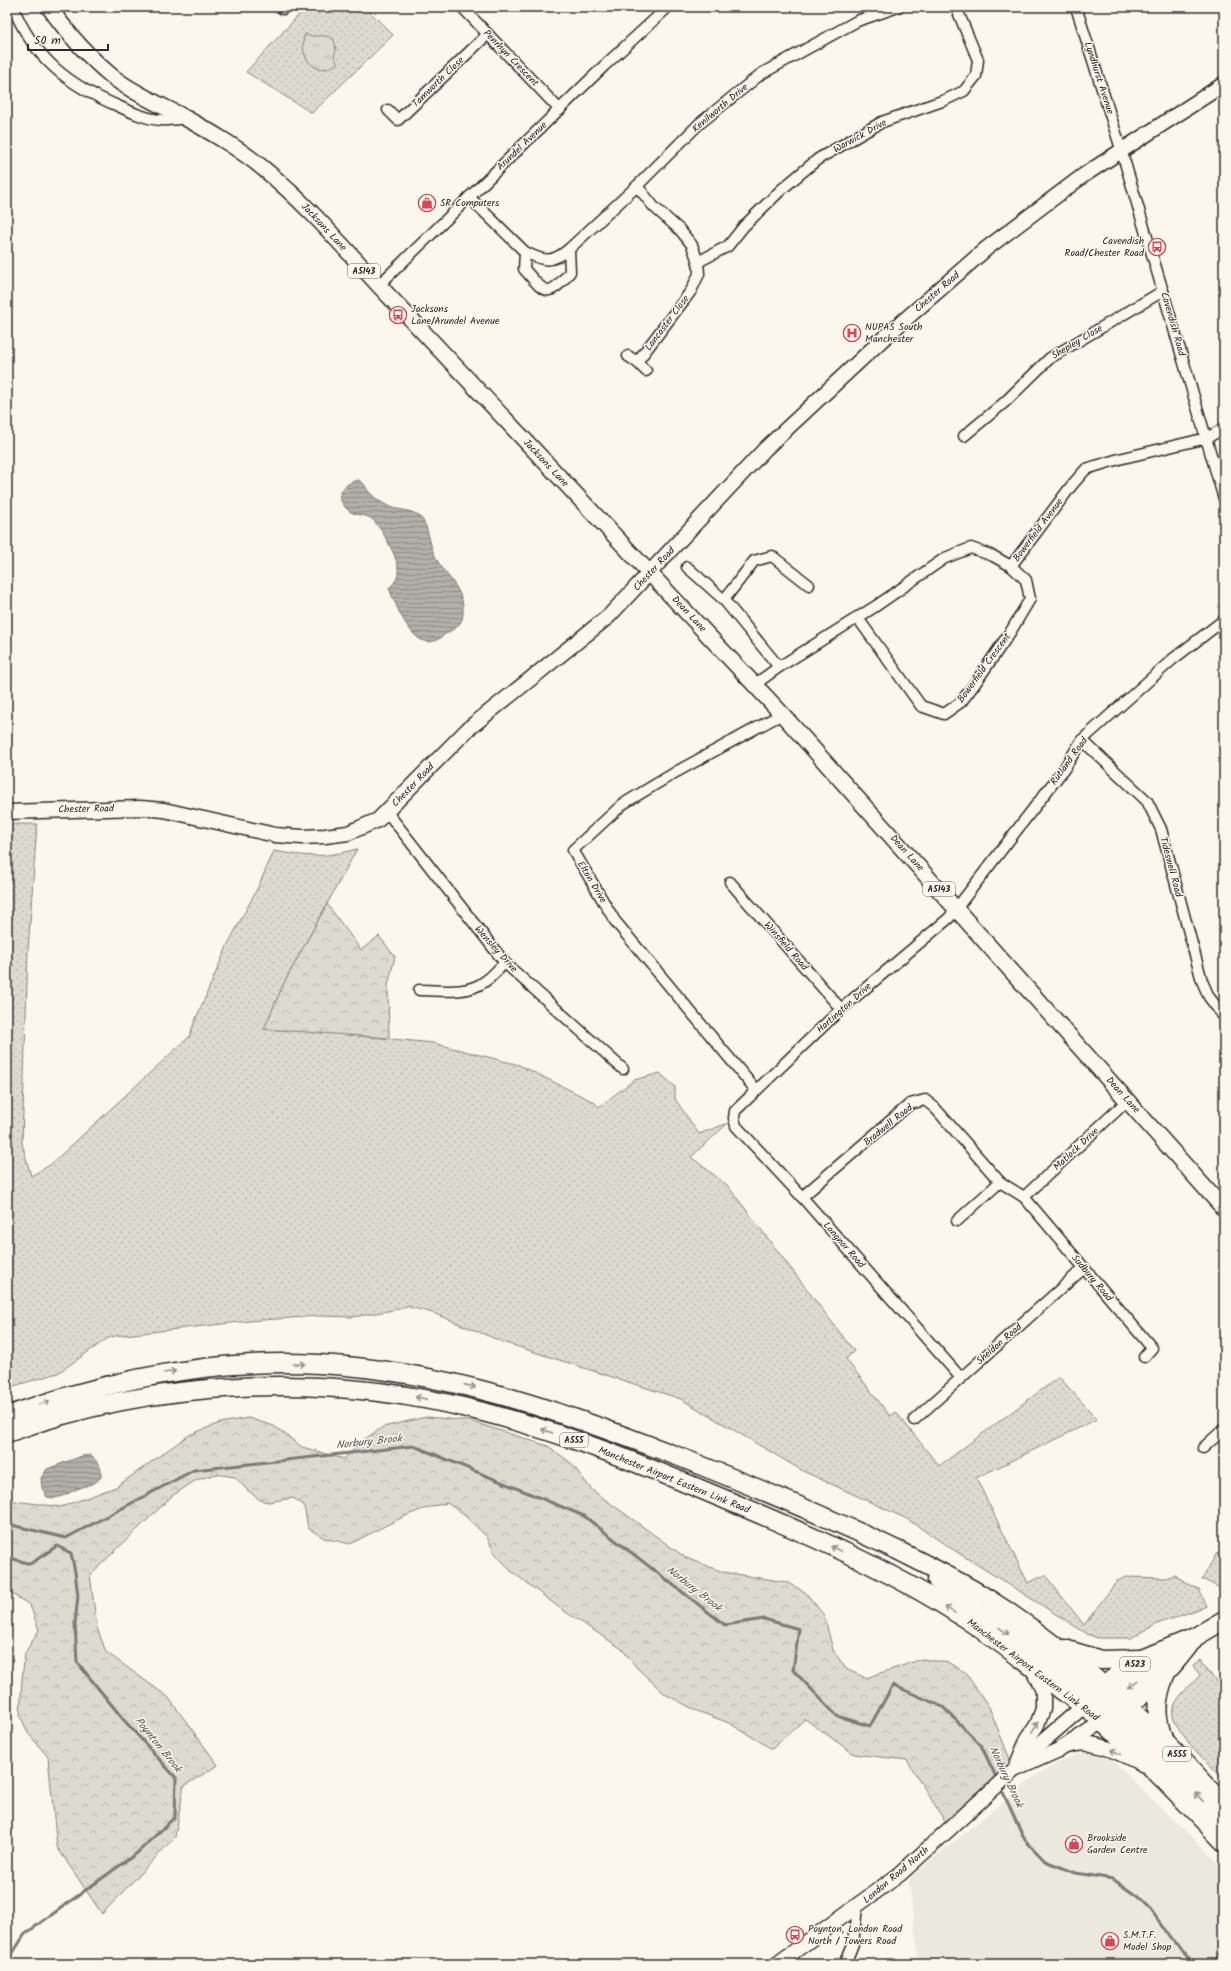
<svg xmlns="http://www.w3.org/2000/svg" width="1231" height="1971" font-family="Kalam,sans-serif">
  <defs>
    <pattern id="grass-dots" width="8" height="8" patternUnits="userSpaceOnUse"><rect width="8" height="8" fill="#dddad0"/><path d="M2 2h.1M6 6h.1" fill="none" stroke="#bebbb3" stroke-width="1.8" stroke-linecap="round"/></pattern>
    <pattern id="forest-crowns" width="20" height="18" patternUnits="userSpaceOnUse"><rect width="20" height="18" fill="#dddad0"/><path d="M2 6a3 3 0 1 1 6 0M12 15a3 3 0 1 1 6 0" fill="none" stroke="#bebbb3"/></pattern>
    <pattern id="park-tufts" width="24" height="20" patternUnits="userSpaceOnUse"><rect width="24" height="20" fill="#dddad0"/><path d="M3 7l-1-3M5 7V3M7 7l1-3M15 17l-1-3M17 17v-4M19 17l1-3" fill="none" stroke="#bebbb3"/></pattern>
    <pattern id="water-rules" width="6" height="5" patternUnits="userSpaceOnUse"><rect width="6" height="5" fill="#b1afa7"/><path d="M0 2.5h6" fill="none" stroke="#908f88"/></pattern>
  </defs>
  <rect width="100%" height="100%" fill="#fbf7ec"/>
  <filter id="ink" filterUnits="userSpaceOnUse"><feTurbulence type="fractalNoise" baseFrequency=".025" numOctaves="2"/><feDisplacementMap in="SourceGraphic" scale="8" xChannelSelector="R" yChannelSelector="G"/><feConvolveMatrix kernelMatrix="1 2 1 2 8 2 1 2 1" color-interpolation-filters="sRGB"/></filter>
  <g filter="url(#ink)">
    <path fill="#ebe8de" d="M 1087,1753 L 1106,1757 L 1114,1762 L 1224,1870 L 1224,1964 L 919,1964 L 909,1883 L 911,1876 L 1038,1774 L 1074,1755 Z"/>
    <g fill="url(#grass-dots)" stroke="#84827e">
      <path d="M 306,7 L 365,7 L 393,35 L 312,113 L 246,72 Z"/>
      <path d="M 19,824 L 37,824 L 28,950 L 22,1143 L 31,1176 L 50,1165 L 190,1036 L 192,1028 L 228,944 L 258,887 L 274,851 C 307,857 324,858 357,849 L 284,983 L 264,1029 L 330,1033 L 433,1043 L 519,1065 L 594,1102 L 599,1107 L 634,1080 L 660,1073 L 675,1087 L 675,1099 L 699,1134 L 728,1123 L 691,1157 L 727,1185 L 854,1351 L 846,1359 L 890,1416 L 896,1412 L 939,1466 L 1059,1377 L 1097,1419 L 976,1478 L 1028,1583 L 1045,1575 L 1084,1625 L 1117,1581 L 1126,1577 L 1166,1578 L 1174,1575 L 1199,1590 L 1207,1606 L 1157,1624 L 1131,1638 L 1098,1638 L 1089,1635 L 949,1547 L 907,1519 L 803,1471 L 681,1399 L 503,1342 L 433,1313 L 405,1306 L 405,1308 L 353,1317 L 318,1316 L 249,1321 L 115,1336 L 108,1338 L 58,1373 L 7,1388 L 7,825 Z"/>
      <path d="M 1217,1553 L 1224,1562 L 1224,1590 L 1202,1579 Z"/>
      <path d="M 1201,1660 L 1224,1694 L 1224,1779 C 1211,1765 1164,1726 1174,1706 C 1179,1694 1192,1685 1200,1675 L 1194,1665 Z"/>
    </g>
    <g fill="url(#forest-crowns)" stroke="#84827e">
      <path d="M 327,904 L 361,950 L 379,936 L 395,957 L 388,985 L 389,1038 L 264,1029 L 284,983 Z"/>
      <path d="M 426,1417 L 470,1421 L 548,1446 L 571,1463 L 592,1490 L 686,1558 L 723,1572 L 786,1582 L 805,1592 L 824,1615 L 833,1650 L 846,1669 L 866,1678 L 922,1659 L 949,1663 L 965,1672 L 989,1707 L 1013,1767 L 949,1828 L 907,1760 L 854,1754 L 805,1719 L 772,1749 L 729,1723 L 697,1711 L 665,1694 L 637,1668 L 622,1649 L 561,1609 L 511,1571 L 494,1552 L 487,1537 L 461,1512 L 447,1503 C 412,1509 382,1528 350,1544 L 324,1538 L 308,1528 L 304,1505 L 293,1498 L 268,1502 L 260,1500 L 247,1490 L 235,1477 L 216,1474 L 196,1480 L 172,1496 L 90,1575 L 97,1628 L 106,1652 L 168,1697 L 218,1765 L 184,1786 L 175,1837 L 102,1914 L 57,1847 L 48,1757 L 28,1733 L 20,1715 L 22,1679 L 25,1653 L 39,1630 L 30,1605 L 7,1591 L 7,1500 L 61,1507 L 116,1487 L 189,1435 L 220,1423 L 248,1418 L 274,1426 L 302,1447 L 344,1459 L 363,1440 L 383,1427 Z"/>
    </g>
    <g fill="url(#park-tufts)" stroke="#84827e">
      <path d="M 305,34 C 316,40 323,31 334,40 L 336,49 L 334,58 L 338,63 C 316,80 297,57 305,34 Z"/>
      <path d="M 1224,1952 L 1224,1964 L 1213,1964 Z"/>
    </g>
    <g fill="url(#water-rules)" stroke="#7b7a75">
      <path d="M 358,480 C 366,483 365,488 370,493 C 375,498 383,504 390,507 C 400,511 413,509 421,518 C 429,527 429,543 434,554 C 444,577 465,587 463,613 C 463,624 456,628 447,633 C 443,635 439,640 434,641 C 412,649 395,603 389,588 C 394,583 398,579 398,572 C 400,561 382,529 373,520 C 366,513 353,517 346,508 C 333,495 344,483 358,480 Z"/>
      <path d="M 90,1455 C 95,1459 97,1462 100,1467 C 108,1482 87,1485 77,1489 C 66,1494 59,1500 47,1497 L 42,1488 L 41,1478 L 47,1469 L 82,1456 Z"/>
    </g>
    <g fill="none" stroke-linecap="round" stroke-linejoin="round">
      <g stroke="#7b7a75" stroke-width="3">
        <path d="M 7,1524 L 66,1538 L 194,1470 L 414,1446 L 584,1516 L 725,1625 L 764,1619 L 799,1629 L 793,1670 L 837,1716 L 870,1726 L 893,1685 L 943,1707 L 981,1745 L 997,1779"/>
        <path d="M 7,1554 L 11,1558 L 30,1564 L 57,1546 L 71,1553 L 75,1572 L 78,1596 L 75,1623 L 77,1662 L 123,1719 L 176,1778 L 175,1817 L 137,1853 L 25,1934 L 7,1962"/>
        <path d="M 1001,1788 L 1025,1840 L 1045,1861 L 1076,1873 L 1113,1879 L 1138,1897 L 1151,1910 L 1180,1951 L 1197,1964"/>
      </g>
      <defs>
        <g id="street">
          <path d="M 13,7 C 34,58 68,85 118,106 C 131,112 146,119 161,120 C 168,121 177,119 185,118"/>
          <path d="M 281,7 L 283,9"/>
          <path d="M 462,7 L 560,110"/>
          <path d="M 1076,7 L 1121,149 L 1224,499"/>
          <path d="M 388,110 L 398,120 L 488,34"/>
          <path d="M 469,197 L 525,252 L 524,269 C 545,293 547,300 570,272 L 569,249 L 637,186 L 699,124 L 761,74 L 857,21 L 898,7"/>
          <path d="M 525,252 C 545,262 552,263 569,249"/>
          <path d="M 698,262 L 728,246 L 744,226 L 782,189 L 818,159 L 882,122 L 945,100 L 964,91 L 976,76 L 978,60 L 956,7"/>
          <path d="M 378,286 L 604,66 L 668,7"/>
          <path d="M 628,356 L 637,362 L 691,291 L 699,274 L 698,262 L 692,245 L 680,230 L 654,207 L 637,186"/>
          <path d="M 637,362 L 646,371"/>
          <path d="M 964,436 L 1005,402 L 1050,358 L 1163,291"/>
          <path d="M 687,567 L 724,600 L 779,667"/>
          <path d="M 724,600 L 754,561 L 772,556 L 809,585"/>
          <path d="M 857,617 L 921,706 L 944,714 L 961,702 L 974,685 L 1011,631 L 1030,599 L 1026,580 L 1011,566"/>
          <path d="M 754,685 L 779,667 L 876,606 L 945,558 L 971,548 L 993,556 L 1011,566 L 1072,485 L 1086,469 L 1119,459 L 1207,438 L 1224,428"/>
          <path d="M 1082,740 L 1147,801 L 1161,829 L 1202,981 L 1209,997 L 1224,1017"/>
          <path d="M 387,812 L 505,963 L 623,1069"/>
          <path d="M 730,882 L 841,1009"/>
          <path d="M 419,990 C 440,990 466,995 484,982 C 492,977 498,969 505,963"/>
          <path d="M 756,1090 L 615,921 L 573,850 L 623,804 L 676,772 L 782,714"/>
          <path d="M 802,1197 L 910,1104 L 925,1100 L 935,1108 L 1000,1182 L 1024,1197 L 1152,1348 L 1144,1357"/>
          <path d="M 1024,1197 L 1128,1100"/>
          <path d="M 957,1221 L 1000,1182"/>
          <path d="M 961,1378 L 802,1197 L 736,1126 L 734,1118 L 735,1111 L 841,1009 L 949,918 L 1064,769 L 1082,740 L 1173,659 L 1224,620"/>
          <path d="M 914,1420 L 1084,1268"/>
          <path d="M 1203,1448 L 1224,1429"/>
          <path d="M 845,1964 L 853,1944 L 857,1907"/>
        </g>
        <g id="secondary">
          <path d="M 7,812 L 140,808 L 164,810 L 275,835 L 302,837 L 325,836 L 348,833 L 378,820 L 468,729 L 609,616 L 765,449 L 884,338 L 987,248 L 1084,175 L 1224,84"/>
          <path d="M 1067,1746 C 1093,1737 1121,1754 1144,1765"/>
          <path d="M 1021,1760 L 1084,1706"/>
          <path d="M 1018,1762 L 1028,1738 L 1037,1725 L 1043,1709 L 1043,1691 L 1033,1669"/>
          <path d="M 777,1964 L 900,1874 L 1014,1770 L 1061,1749 L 1102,1722"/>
        </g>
        <path id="primary" d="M 49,7 C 68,34 88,57 114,78 C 134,93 158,104 180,115 C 209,131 239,148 264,169 C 318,213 361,269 410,318 L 782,714 L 1224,1209"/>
        <g id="highway">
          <path d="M 7,1416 C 107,1380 212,1358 319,1364 C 447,1371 558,1410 677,1456 C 753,1486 828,1517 901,1552 C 933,1568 966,1584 996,1604 C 1079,1658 1159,1731 1224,1805"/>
          <path d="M 7,1433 C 154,1379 324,1372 475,1410 C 561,1431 643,1465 724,1499 C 810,1535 903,1575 979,1628 C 1007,1647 1034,1668 1060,1689 C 1069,1696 1079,1702 1088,1709 C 1136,1750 1180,1796 1224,1842"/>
          <path d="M 937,1580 C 949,1589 960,1600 972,1609 C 1002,1631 1094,1682 1102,1716"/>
          <path d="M 1065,1649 L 1101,1660 L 1141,1659"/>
          <path d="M 1095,1696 L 1118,1674 L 1142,1659 L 1195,1637 L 1224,1620"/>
          <path d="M 1101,1697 L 1108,1710 L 1169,1766 L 1222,1824"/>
          <path d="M 1106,1704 L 1168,1657"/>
          <path d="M 1117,1712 C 1149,1695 1174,1666 1195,1637"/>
          <path d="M 1164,1741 C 1154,1714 1156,1701 1165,1675"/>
        </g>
      </defs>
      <use href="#street" stroke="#2b2b2b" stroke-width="13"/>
      <use href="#secondary" stroke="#2b2b2b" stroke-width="17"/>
      <use href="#primary" stroke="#2b2b2b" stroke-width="18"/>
      <use href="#highway" stroke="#2b2b2b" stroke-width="21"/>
      <use href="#street" stroke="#fbf7ec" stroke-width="10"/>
      <use href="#secondary" stroke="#fbf7ec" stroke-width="14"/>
      <use href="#primary" stroke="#fbf7ec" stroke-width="15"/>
      <use href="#highway" stroke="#fbf7ec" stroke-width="18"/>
    </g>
    <defs><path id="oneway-shaft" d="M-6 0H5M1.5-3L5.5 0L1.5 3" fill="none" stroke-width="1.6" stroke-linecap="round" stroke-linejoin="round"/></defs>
    <g stroke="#93918c">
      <use href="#oneway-shaft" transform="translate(299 1364)"/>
      <use href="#oneway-shaft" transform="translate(170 1372) rotate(-10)"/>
      <use href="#oneway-shaft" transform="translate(470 1386) rotate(13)"/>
      <use href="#oneway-shaft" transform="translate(421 1398) rotate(-169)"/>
      <use href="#oneway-shaft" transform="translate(44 1403) rotate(-19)"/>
      <use href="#oneway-shaft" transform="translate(547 1431) rotate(-161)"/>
      <use href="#oneway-shaft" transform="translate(836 1549) rotate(-154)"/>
      <use href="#oneway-shaft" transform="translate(950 1610) rotate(-149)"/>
      <use href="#oneway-shaft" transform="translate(1004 1631) rotate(35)"/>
      <use href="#oneway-shaft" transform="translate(1133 1684) rotate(142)"/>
      <use href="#oneway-shaft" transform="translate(1035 1727) rotate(-58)"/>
      <use href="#oneway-shaft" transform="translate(1116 1752) rotate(-156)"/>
      <use href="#oneway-shaft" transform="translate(1199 1797) rotate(-133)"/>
    </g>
  </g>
  <defs>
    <symbol id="shop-ring" viewBox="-11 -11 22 22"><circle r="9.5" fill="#fbf7ec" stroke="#d1495b" stroke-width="1.5"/><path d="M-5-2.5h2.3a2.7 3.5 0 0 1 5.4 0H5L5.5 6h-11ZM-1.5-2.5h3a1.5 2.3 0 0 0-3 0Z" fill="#d1495b"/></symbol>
    <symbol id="bus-ring" viewBox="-11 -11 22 22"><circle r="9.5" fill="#fbf7ec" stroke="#d1495b" stroke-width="1.5"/><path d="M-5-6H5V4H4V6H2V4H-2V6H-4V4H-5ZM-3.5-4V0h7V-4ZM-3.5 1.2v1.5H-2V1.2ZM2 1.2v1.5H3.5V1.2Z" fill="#d1495b"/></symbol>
    <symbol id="hospital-ring" viewBox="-11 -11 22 22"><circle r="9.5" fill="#fbf7ec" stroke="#d1495b" stroke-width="1.5"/><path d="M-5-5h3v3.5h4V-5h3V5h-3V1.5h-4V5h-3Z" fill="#d1495b"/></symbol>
  </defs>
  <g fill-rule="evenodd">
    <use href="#shop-ring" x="417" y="193" width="20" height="20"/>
    <use href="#bus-ring" x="1147" y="237" width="20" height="20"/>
    <use href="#bus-ring" x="388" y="305" width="20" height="20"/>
    <use href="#hospital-ring" x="842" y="323" width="20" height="20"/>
    <use href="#shop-ring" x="1064" y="1834" width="20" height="20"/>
    <use href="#bus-ring" x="785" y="1925" width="20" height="20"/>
    <use href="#shop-ring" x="1100" y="1931" width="20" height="20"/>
  </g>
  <g text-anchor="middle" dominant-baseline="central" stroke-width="3" stroke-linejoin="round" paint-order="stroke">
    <g fill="#fbf7ec" stroke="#696865" stroke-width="1">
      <rect x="348" y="264" width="32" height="14" rx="3"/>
      <rect x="923" y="882" width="32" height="14" rx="3"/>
      <rect x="560" y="1433" width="28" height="14" rx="3"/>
      <rect x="1120" y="1657" width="30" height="14" rx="3"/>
      <rect x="1163" y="1747" width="28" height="14" rx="3"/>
    </g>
    <g font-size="9" font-weight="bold" fill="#2b2b2b">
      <text x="364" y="271">A5143</text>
      <text x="939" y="889">A5143</text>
      <text x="574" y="1440">A555</text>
      <text x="1135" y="1664">A523</text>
      <text x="1177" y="1754">A555</text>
    </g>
    <g font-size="10" fill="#2b2b2b" stroke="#fbf7ec">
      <text transform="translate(511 58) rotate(46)">Penrhyn Crescent</text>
      <text transform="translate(1099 78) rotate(72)">Lyndhurst Avenue</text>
      <text transform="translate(438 82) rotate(-44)">Tamworth Close</text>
      <text transform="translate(720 108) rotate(-40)">Kenilworth Drive</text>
      <text transform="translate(860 136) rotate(-29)">Warwick Drive</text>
      <text transform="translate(522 146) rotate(-44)">Arundel Avenue</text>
      <text transform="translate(324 227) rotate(47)">Jacksons Lane</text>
      <text transform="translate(937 292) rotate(-41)">Chester Road</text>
      <text transform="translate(667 323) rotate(-53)">Lancaster Close</text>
      <text transform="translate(1173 324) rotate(74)">Cavendish Road</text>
      <text transform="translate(1077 342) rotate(-31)">Shepley Close</text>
      <text transform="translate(546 463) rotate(47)">Jacksons Lane</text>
      <text transform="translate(1038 530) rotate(-53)">Bowerfield Avenue</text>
      <text transform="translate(654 569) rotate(-47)">Chester Road</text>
      <text transform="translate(689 614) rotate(47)">Dean Lane</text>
      <text transform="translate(984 668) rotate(-54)">Bowerfield Crescent</text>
      <text transform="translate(1069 761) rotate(-54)">Rutland Road</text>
      <text transform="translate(413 785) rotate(-46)">Chester Road</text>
      <text transform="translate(86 809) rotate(-1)">Chester Road</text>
      <text transform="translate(907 853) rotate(48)">Dean Lane</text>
      <text transform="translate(1171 867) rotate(75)">Tideswell Road</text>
      <text transform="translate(592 882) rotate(59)">Elton Drive</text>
      <text transform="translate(786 946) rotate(49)">Winsfield Road</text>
      <text transform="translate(496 949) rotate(48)">Wensley Drive</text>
      <text transform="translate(844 1008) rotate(-42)">Hartington Drive</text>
      <text transform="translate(1123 1095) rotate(48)">Dean Lane</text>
      <text transform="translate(888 1125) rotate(-39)">Bradwell Road</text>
      <text transform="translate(1076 1149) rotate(-43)">Matlock Drive</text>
      <text transform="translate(844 1245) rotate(49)">Longnor Road</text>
      <text transform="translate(1092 1278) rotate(50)">Sudbury Road</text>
      <text transform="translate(999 1344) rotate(-41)">Sheldon Road</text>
      <text transform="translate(674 1480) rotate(22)">Manchester Airport Eastern Link Road</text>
      <text transform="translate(1033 1670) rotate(37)">Manchester Airport Eastern Link Road</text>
      <text transform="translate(896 1875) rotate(-40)">London Road North</text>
    </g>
    <g font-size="10" fill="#2b2b2b" stroke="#fbf7ec" text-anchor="start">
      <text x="440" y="203">SR Computers</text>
      <text x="1144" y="241" text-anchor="end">Cavendish<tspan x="1144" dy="12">Road/Chester Road</tspan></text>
      <text x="411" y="309">Jacksons<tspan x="411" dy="12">Lane/Arundel Avenue</tspan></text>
      <text x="865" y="327">NUPAS South<tspan x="865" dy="12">Manchester</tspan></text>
      <text x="1087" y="1838">Brookside<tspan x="1087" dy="12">Garden Centre</tspan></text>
      <text x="808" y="1929">Poynton, London Road<tspan x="808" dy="12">North / Towers Road</tspan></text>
      <text x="1123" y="1935">S.M.T.F.<tspan x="1123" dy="12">Model Shop</tspan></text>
    </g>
    <g font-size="11" font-style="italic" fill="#5a5956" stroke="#fbf7ec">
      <text transform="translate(369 1442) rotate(-6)">Norbury Brook</text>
      <text transform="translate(694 1589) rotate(38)">Norbury Brook</text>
      <text transform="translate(158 1745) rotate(51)">Poynton Brook</text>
      <text transform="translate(1006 1777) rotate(65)">Norbury Brook</text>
    </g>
  </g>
  <rect width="1231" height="1971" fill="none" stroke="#fbf7ec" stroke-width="24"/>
  <rect x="12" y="12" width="1207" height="1947" fill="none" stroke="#2b2b2b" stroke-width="1.5" filter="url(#ink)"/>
  <path d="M28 44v6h80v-6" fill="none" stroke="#2b2b2b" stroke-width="2"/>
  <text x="34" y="44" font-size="12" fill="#2b2b2b" stroke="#fbf7ec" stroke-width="3" paint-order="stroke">50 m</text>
</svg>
